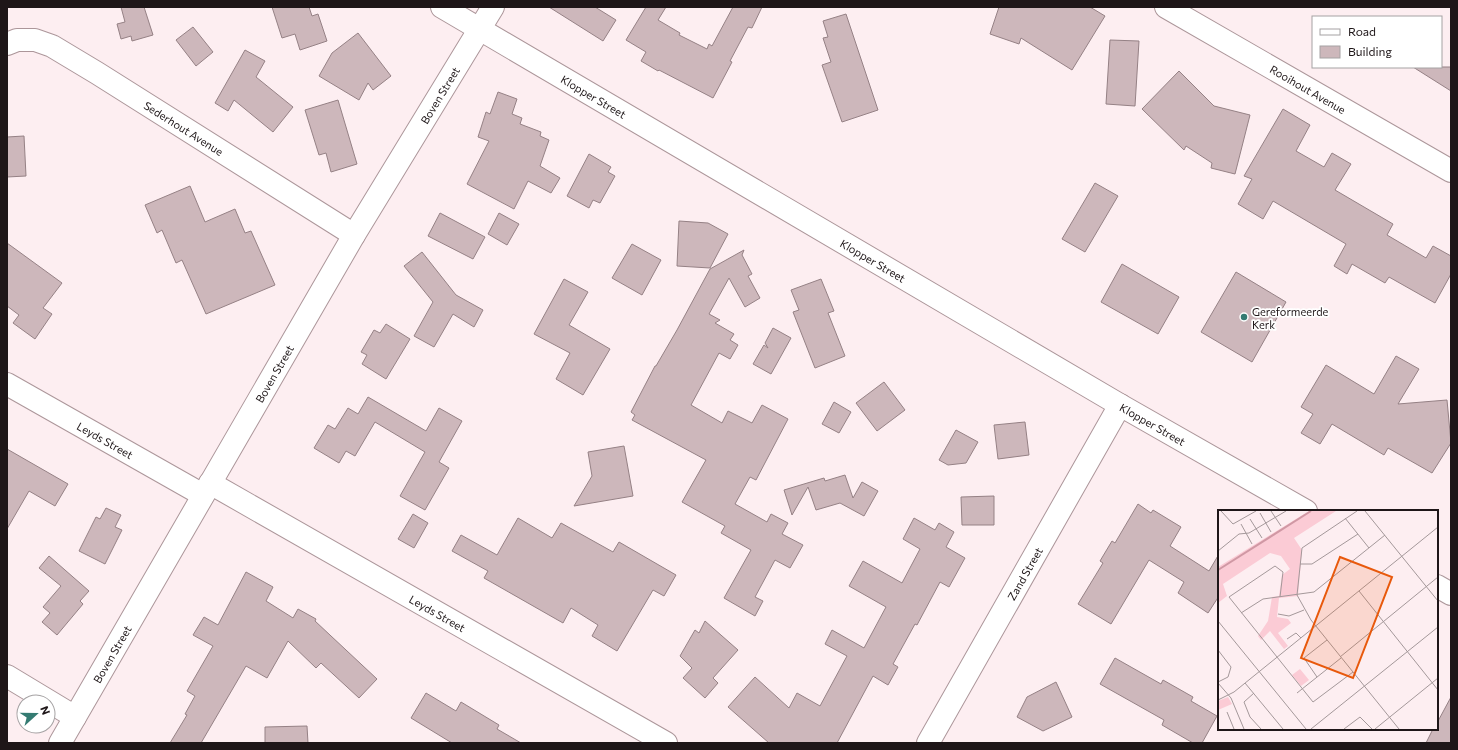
<svg xmlns="http://www.w3.org/2000/svg" width="1458" height="750" font-family="Commissioner,sans-serif">
  <rect width="100%" height="100%" fill="#fdeef1"/>
  <g fill="#cdb7bb" stroke="#958185">
    <path d="M 121,7 L 144,7 L 153,35 L 132,41 L 131,36 L 121,39 L 117,24 L 125,22 Z"/>
    <path d="M 272,7 L 309,7 L 312,16 L 318,14 L 327,41 L 300,50 L 295,34 L 282,38 Z"/>
    <path d="M 549,7 L 595,7 L 616,20 L 603,41 Z"/>
    <path d="M 646,7 L 666,7 L 658,20 L 680,33 L 679,35 L 707,49 L 709,44 L 712,46 L 733,7 L 762,7 L 752,28 L 748,27 L 730,61 L 732,62 L 713,98 L 659,70 L 658,71 L 641,61 L 646,52 L 626,40 Z"/>
    <path d="M 999,7 L 1090,7 L 1105,16 L 1072,70 L 1021,38 L 1019,44 L 990,34 Z"/>
    <path d="M 846,14 L 878,110 L 842,122 L 822,65 L 831,62 L 823,38 L 828,37 L 823,21 Z"/>
    <path d="M 193,27 L 213,52 L 196,66 L 176,40 Z"/>
    <path d="M 358,33 L 391,76 L 373,90 L 368,83 L 359,100 L 319,76 L 332,53 Z"/>
    <path d="M 1110,40 L 1139,41 L 1135,106 L 1106,104 Z"/>
    <path d="M 245,50 L 265,61 L 256,77 L 293,107 L 273,132 L 234,100 L 228,111 L 215,103 Z"/>
    <path d="M 1413,67 L 1451,67 L 1451,91 Z"/>
    <path d="M 1179,71 L 1214,106 L 1250,115 L 1235,174 L 1211,168 L 1212,163 L 1186,146 L 1184,150 L 1142,109 Z"/>
    <path d="M 498,92 L 517,99 L 512,114 L 522,118 L 520,124 L 541,132 L 540,136 L 549,140 L 540,166 L 560,178 L 551,193 L 528,181 L 514,209 L 467,184 L 489,141 L 478,137 L 486,112 L 490,114 Z"/>
    <path d="M 338,100 L 357,164 L 331,172 L 326,153 L 319,155 L 305,110 Z"/>
    <path d="M 1283,109 L 1310,125 L 1296,151 L 1324,167 L 1332,153 L 1351,164 L 1335,190 L 1393,224 L 1387,235 L 1426,258 L 1433,246 L 1451,256 L 1451,274 L 1435,303 L 1389,277 L 1385,283 L 1352,264 L 1347,274 L 1334,266 L 1346,244 L 1273,201 L 1263,219 L 1238,204 L 1252,179 L 1244,176 Z"/>
    <path d="M 24,136 L 26,176 L 7,177 L 7,137 Z"/>
    <path d="M 589,154 L 611,167 L 608,172 L 615,176 L 600,203 L 593,200 L 589,208 L 567,196 Z"/>
    <path d="M 1095,183 L 1118,196 L 1085,252 L 1062,239 Z"/>
    <path d="M 190,186 L 205,222 L 235,209 L 245,233 L 251,231 L 275,285 L 206,314 L 182,260 L 176,263 L 162,230 L 157,233 L 145,205 Z"/>
    <path d="M 440,213 L 485,237 L 473,259 L 428,236 Z"/>
    <path d="M 499,213 L 519,224 L 507,245 L 488,234 Z"/>
    <path d="M 679,221 L 708,223 L 728,234 L 710,268 L 677,266 Z"/>
    <path d="M 7,243 L 62,283 L 43,308 L 52,314 L 35,339 L 13,323 L 19,315 L 7,306 Z"/>
    <path d="M 632,244 L 661,260 L 642,295 L 612,278 Z"/>
    <path d="M 744,250 L 742,255 L 752,274 L 748,276 L 760,298 L 745,307 L 729,278 L 709,314 L 720,320 L 715,323 L 734,334 L 730,340 L 738,345 L 730,359 L 719,353 L 691,405 L 722,423 L 728,411 L 752,423 L 762,405 L 788,419 L 756,480 L 750,477 L 735,504 L 767,522 L 771,514 L 788,523 L 782,534 L 803,545 L 790,568 L 775,560 L 755,597 L 763,601 L 755,616 L 724,598 L 751,550 L 721,533 L 725,526 L 682,502 L 706,460 L 632,420 L 635,415 L 631,412 L 655,366 L 656,366 L 677,330 L 710,269 Z"/>
    <path d="M 422,252 L 456,295 L 483,310 L 474,327 L 453,314 L 434,347 L 414,336 L 433,302 L 404,266 Z"/>
    <path d="M 1122,264 L 1179,297 L 1158,334 L 1101,302 Z"/>
    <path d="M 1236,272 L 1286,302 L 1252,362 L 1201,332 Z"/>
    <path d="M 564,279 L 588,292 L 569,325 L 610,349 L 583,395 L 556,379 L 570,353 L 534,334 Z"/>
    <path d="M 821,279 L 834,311 L 828,313 L 845,356 L 815,368 L 793,312 L 799,310 L 791,290 Z"/>
    <path d="M 386,324 L 410,339 L 386,379 L 362,364 L 367,355 L 361,352 L 374,330 L 380,333 Z"/>
    <path d="M 773,328 L 791,338 L 771,374 L 753,364 L 764,345 L 768,348 L 765,343 Z"/>
    <path d="M 1396,356 L 1419,369 L 1398,404 L 1447,400 L 1451,443 L 1432,473 L 1388,448 L 1384,455 L 1332,424 L 1320,444 L 1301,433 L 1313,414 L 1301,407 L 1326,365 L 1374,394 Z"/>
    <path d="M 884,382 L 905,410 L 877,431 L 856,403 Z"/>
    <path d="M 368,397 L 426,431 L 439,408 L 462,421 L 439,462 L 449,468 L 425,510 L 400,496 L 425,452 L 375,422 L 355,456 L 346,451 L 339,463 L 314,448 L 328,425 L 335,429 L 348,408 L 358,414 Z"/>
    <path d="M 834,402 L 851,412 L 839,433 L 822,424 Z"/>
    <path d="M 1025,422 L 1029,455 L 998,459 L 994,425 Z"/>
    <path d="M 956,430 L 978,442 L 966,463 L 948,465 L 939,460 Z"/>
    <path d="M 624,446 L 633,496 L 574,506 L 592,476 L 588,452 Z"/>
    <path d="M 7,449 L 68,484 L 55,506 L 29,491 L 7,529 Z"/>
    <path d="M 845,475 L 853,498 L 862,482 L 878,491 L 864,516 L 840,503 L 816,510 L 808,487 L 792,515 L 784,490 L 824,478 L 825,481 Z"/>
    <path d="M 994,496 L 994,525 L 962,525 L 961,497 Z"/>
    <path d="M 1138,504 L 1151,513 L 1153,510 L 1181,527 L 1170,546 L 1209,571 L 1219,554 L 1219,596 L 1208,613 L 1178,593 L 1184,582 L 1149,560 L 1111,624 L 1078,604 L 1103,563 L 1100,561 L 1112,541 L 1115,543 Z"/>
    <path d="M 106,508 L 121,515 L 115,527 L 122,530 L 105,564 L 79,551 L 96,517 L 100,519 Z"/>
    <path d="M 413,514 L 428,523 L 414,548 L 398,539 Z"/>
    <path d="M 518,518 L 552,538 L 561,523 L 613,552 L 619,542 L 676,575 L 664,596 L 653,590 L 617,651 L 592,636 L 598,625 L 571,608 L 563,623 L 484,578 L 488,571 L 452,551 L 461,535 L 497,555 Z"/>
    <path d="M 914,518 L 935,530 L 939,523 L 954,532 L 946,547 L 965,558 L 949,587 L 940,582 L 917,625 L 915,624 L 893,664 L 898,667 L 888,685 L 873,676 L 837,743 L 769,743 L 728,707 L 755,677 L 789,708 L 797,693 L 820,706 L 847,656 L 825,644 L 832,630 L 864,648 L 886,607 L 849,586 L 863,561 L 902,583 L 920,549 L 903,539 Z"/>
    <path d="M 49,556 L 89,591 L 80,601 L 83,604 L 57,635 L 42,622 L 50,613 L 43,607 L 61,586 L 39,568 Z"/>
    <path d="M 246,572 L 273,587 L 266,601 L 293,618 L 298,609 L 316,619 L 315,621 L 377,679 L 359,698 L 321,663 L 316,668 L 288,641 L 267,678 L 246,666 L 201,743 L 170,743 L 187,715 L 185,714 L 195,696 L 187,691 L 213,646 L 193,635 L 204,617 L 218,625 Z"/>
    <path d="M 705,621 L 738,650 L 713,678 L 718,683 L 705,698 L 683,678 L 692,668 L 680,656 L 695,630 L 699,633 Z"/>
    <path d="M 1115,658 L 1161,684 L 1163,680 L 1193,697 L 1191,701 L 1217,716 L 1202,743 L 1193,743 L 1162,725 L 1164,720 L 1100,684 Z"/>
    <path d="M 1056,682 L 1072,717 L 1043,731 L 1017,717 L 1027,697 Z"/>
    <path d="M 426,693 L 456,711 L 461,702 L 499,725 L 497,729 L 521,743 L 452,743 L 411,718 Z"/>
    <path d="M 1451,697 L 1451,743 L 1426,743 L 1433,729 L 1437,729 L 1437,723 Z"/>
    <path d="M 307,726 L 308,743 L 265,743 L 265,727 Z"/>
  </g>
  <g fill="none" stroke-linecap="round" stroke-linejoin="round">
    <defs>
      <g id="minor">
        <path id="s1" d="M 442,7 L 1120,405 L 1306,511"/>
        <path id="s2" d="M 1166,7 L 1451,171"/>
        <path id="s3" d="M 7,44 L 17,40 L 35,40 L 52,46 L 97,73 L 354,235"/>
        <path id="s4" d="M 7,384 L 203,495"/>
        <path id="s5" d="M 210,483 L 666,743"/>
        <path d="M 1437,586 L 1451,594"/>
        <path d="M 7,676 L 75,717"/>
        <path id="s6" d="M 60,743 L 354,235 L 493,7"/>
        <path id="s7" d="M 928,743 L 1120,405"/>
      </g>
    </defs>
    <use href="#minor" stroke="#ac969a" stroke-width="24"/>
    <use href="#minor" stroke="#fff" stroke-width="22"/>
  </g>
  <circle fill="#347b72" stroke="#fff" stroke-width="1.5" cx="1244" cy="317" r="4"/>
  <g text-anchor="middle" dominant-baseline="central" stroke-width="3.5" stroke-linejoin="round" paint-order="stroke">
    <g font-size="11" fill="#1e1618" stroke="#fff">
      <text stroke="none"><textPath href="#s2" startOffset="164">Rooihout Avenue</textPath></text>
      <text stroke="none"><textPath href="#s6" startOffset="751">Boven Street</textPath></text>
      <text stroke="none"><textPath href="#s1" startOffset="176">Klopper Street</textPath></text>
      <text stroke="none"><textPath href="#s3" startOffset="202">Sederhout Avenue</textPath></text>
      <text stroke="none"><textPath href="#s1" startOffset="500">Klopper Street</textPath></text>
      <text stroke="none"><textPath href="#s6" startOffset="427">Boven Street</textPath></text>
      <text stroke="none"><textPath href="#s1" startOffset="824">Klopper Street</textPath></text>
      <text stroke="none"><textPath href="#s4" startOffset="113">Leyds Street</textPath></text>
      <text stroke="none"><textPath href="#s7" startOffset="195">Zand Street</textPath></text>
      <text stroke="none"><textPath href="#s5" startOffset="262">Leyds Street</textPath></text>
      <text stroke="none"><textPath href="#s6" startOffset="103">Boven Street</textPath></text>
    </g>
    <g font-size="11" fill="#1e1618" stroke="#fff" text-anchor="start">
      <text x="1252" y="311">Gereformeerde<tspan x="1252" dy="13">Kerk</tspan></text>
    </g>
  </g>
  <g transform="translate(1218 510)">
    <rect width="220" height="220" fill="#fdeef1"/>
    <path d="M 91,1 L 118,1 L 76,28 L 84,40 L 80,86 L 61,88 L 59,107 L 70,109 L 73,113 L 60,123 L 70,136 L 66,139 L 52,121 L 43,130 L 40,126 L 50,111 L 54,87 L 61,86 L 64,65 L 72,59 L 63,46 L 52,43 L 5,74 L 9,86 L 0,93 L 0,57 ZM 82,159 L 91,170 L 83,176 L 74,165 ZM 10,187 L 14,194 L 0,200 L 0,191 Z" fill="#fbcbd5"/>
    <path fill="none" stroke="#d098a4" stroke-width="2" d="M 0,60 L 93,1"/>
    <path fill="none" stroke="#a4989a" stroke-width="1" d="M 3,1 L 15,14 L 38,1M 53,1 L 63,16M 139,1 L 84,38 L 79,85 L 93,110 L 181,219M 147,1 L 220,91M 42,3 L 53,22M 127,8 L 151,38M 32,9 L 44,28M 23,14 L 34,34M 0,41 L 21,24 L 31,23 L 68,1M 82,54 L 94,54 L 140,24M 141,81 L 220,180M 62,87 L 65,62 L 57,56 L 11,87 L 95,192 L 135,162M 23,103 L 45,89 L 96,82 L 167,25M 60,104 L 71,106 L 86,100M 0,111 L 88,219M 69,129 L 78,123 L 83,128M 0,140 L 13,157 L 10,167 L 0,172M 122,147 L 220,67M 99,167 L 86,148 L 109,130M 0,173 L 13,188 L 26,219M 27,173 L 65,219M 36,183 L 26,192 L 32,207 L 43,219M 79,183 L 123,148M 0,190 L 16,182 L 220,17M 9,202 L 16,219M 93,219 L 220,117M 126,219 L 142,207 L 154,219M 157,219 L 220,168"/>
    <path fill="#e8590c" fill-opacity="0.15" stroke="#e8590c" stroke-width="2" d="M 122,47 L 174,67 L 135,168 L 83,148 Z"/>
    <rect width="220" height="220" fill="none" stroke="#1e1618" stroke-width="2"/>
  </g>
  <rect width="1458" height="750" fill="none" stroke="#1e1618" stroke-width="16"/>
  <rect x="1312" y="16" width="130" height="52" fill="#ffffff" stroke="#a5a2a3"/>
  <rect x="1320" y="29" width="20" height="6" fill="#ffffff" stroke="#a5a2a3"/>
  <text x="1348" y="36" font-size="12" fill="#1e1618">Road</text>
  <rect x="1320" y="46" width="20" height="12" fill="#cdb7bb" stroke="#a5a2a3"/>
  <text x="1348" y="56" font-size="12" fill="#1e1618">Building</text>
  <g transform="translate(36 714) rotate(69)"><circle r="19" fill="#ffffff" stroke="#a5a2a3"/>
  <path d="M0-3L7 15L0 10L-7 15Z" fill="#347b72"/>
  <text y="-6" font-size="11" font-weight="bold" text-anchor="middle" fill="#1e1618">N</text>
  </g>
</svg>
